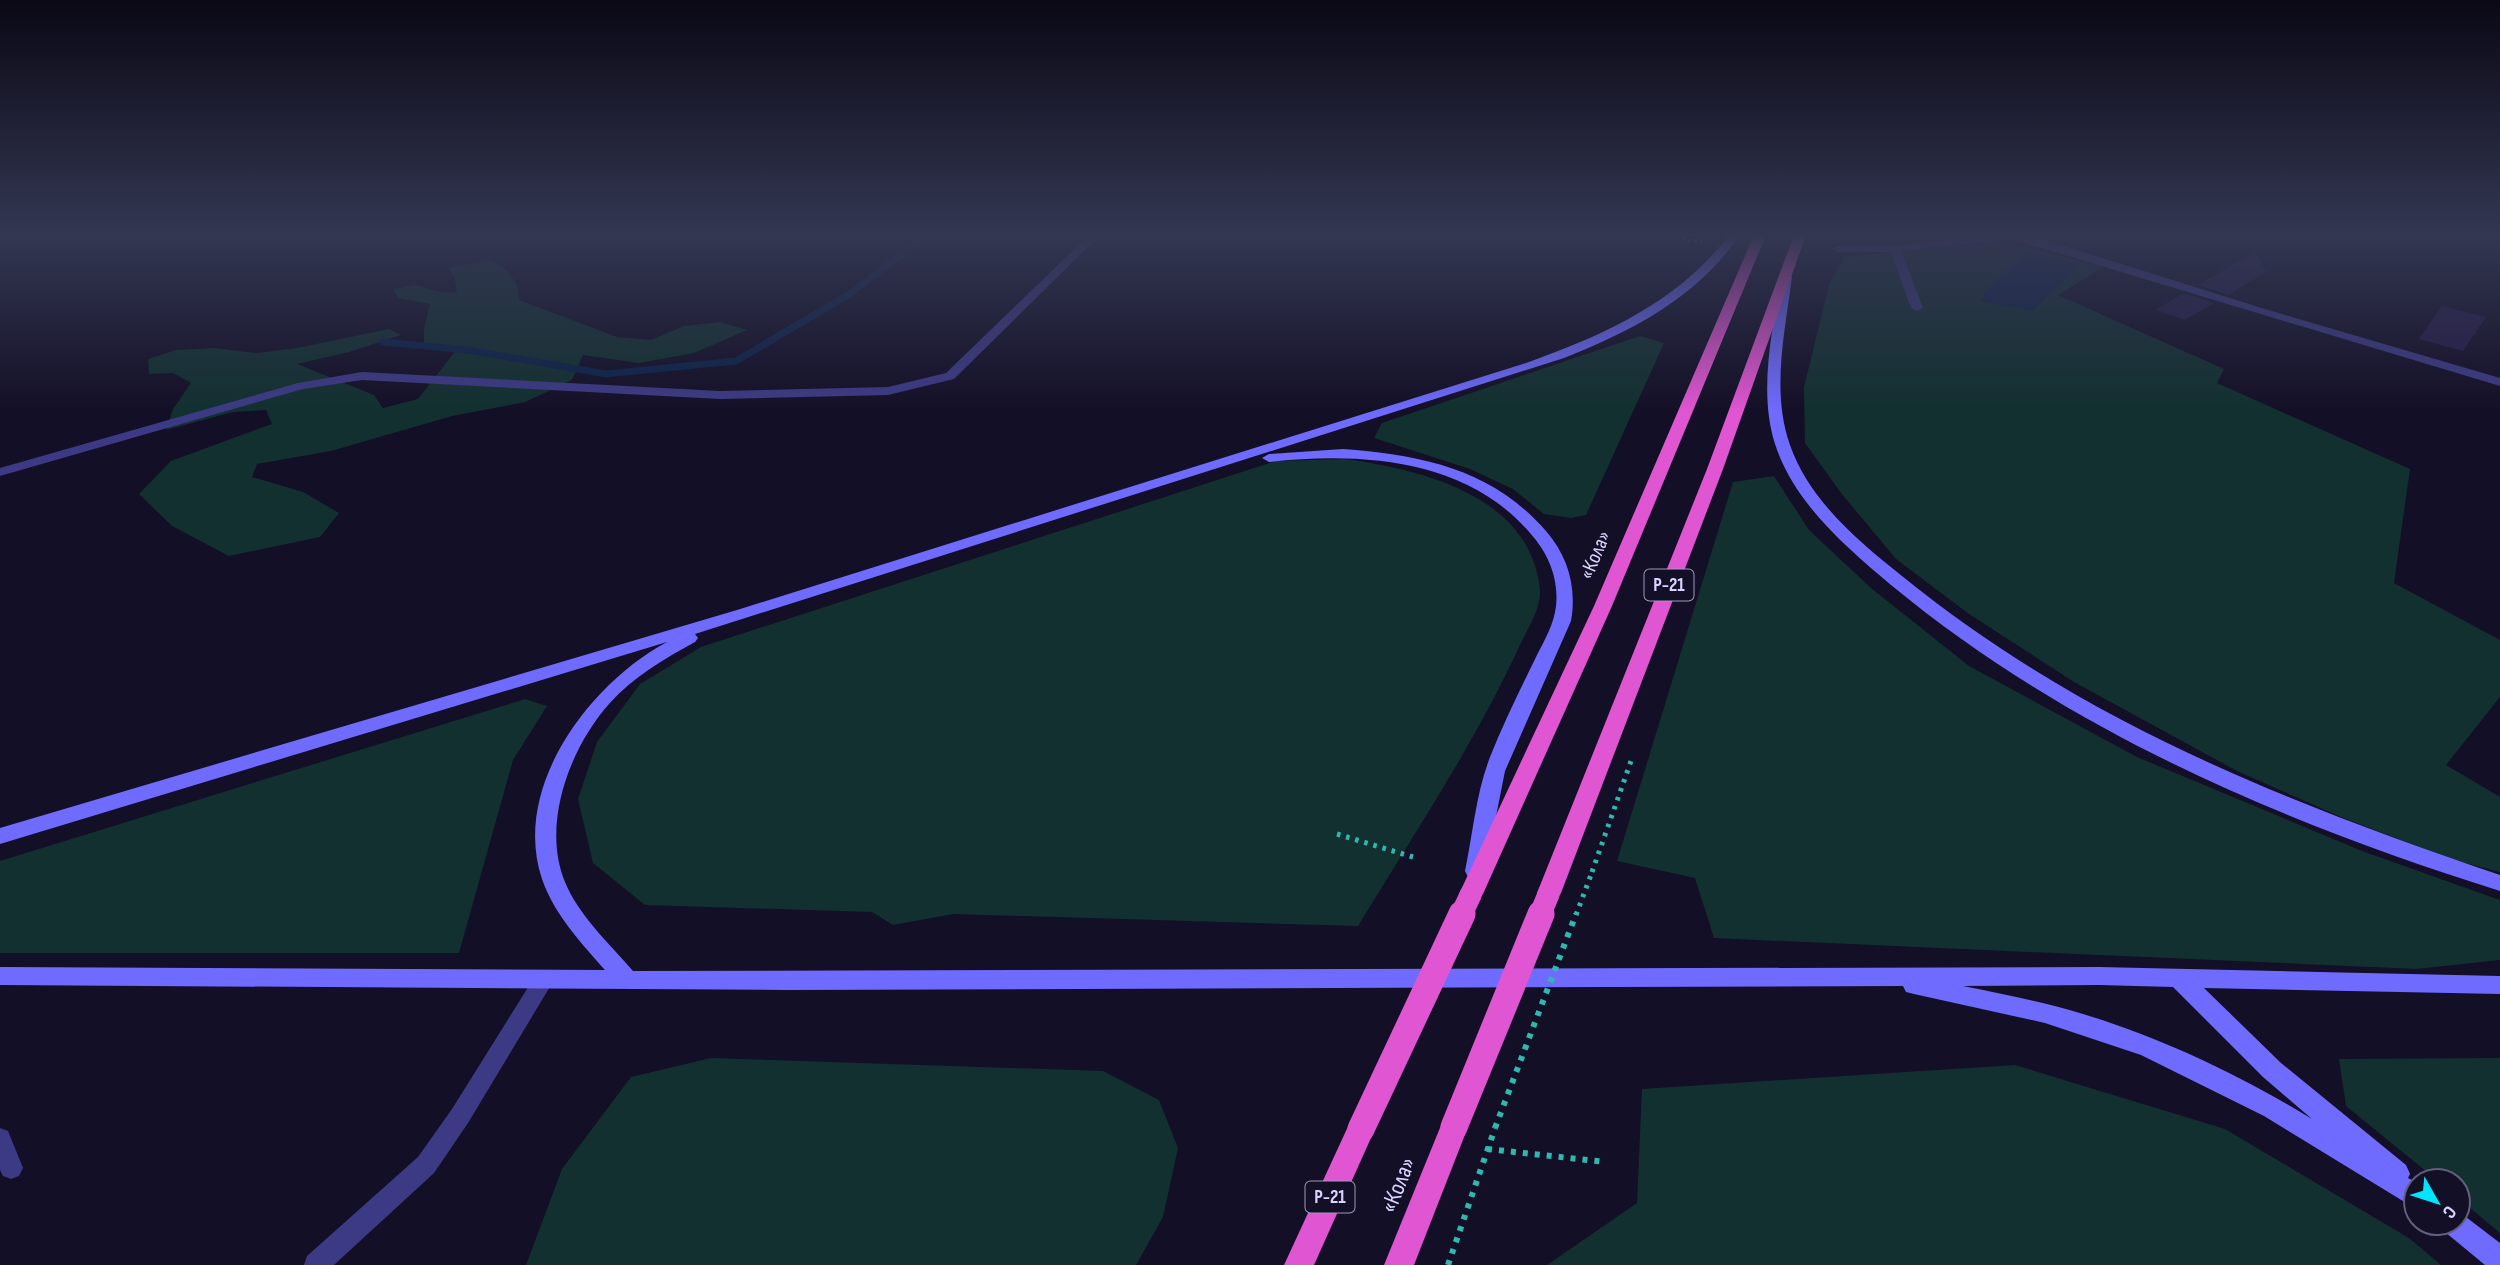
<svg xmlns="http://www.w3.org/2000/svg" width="2500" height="1265" font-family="'Sofia Sans Condensed',sans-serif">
  <rect width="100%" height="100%" fill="#130f26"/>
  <g fill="#12302f">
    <path d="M 2002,241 L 2103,267 L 2058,295 L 2224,369 L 2217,383 L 2410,469 L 2394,583 L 2500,640 L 2500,697 L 2446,765 L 2500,797 L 2500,872 L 2450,859 L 2341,817 L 2237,771 L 2074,682 L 1969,614 L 1896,559 L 1841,493 L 1805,443 L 1804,387 L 1829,285 L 1844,257 Z"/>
    <path d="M 491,260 C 507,268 519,281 519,300 L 617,337 L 651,340 L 684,326 L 720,322 L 747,330 L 694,353 L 639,363 L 583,355 L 572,380 L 525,402 L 452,416 L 331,451 L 257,464 L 252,477 L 303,492 L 339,513 L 320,537 L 229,556 L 172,526 L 139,494 L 171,461 L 272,424 L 266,410 L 233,412 L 166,430 L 173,409 L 191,383 L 173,373 L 149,374 L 148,359 L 176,350 L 214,348 L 257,353 L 297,348 L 389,329 L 401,335 L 349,352 L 297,364 L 374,395 L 383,408 L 418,399 L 457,349 L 424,346 L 424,329 L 430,304 L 398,298 L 393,289 L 416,285 L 436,291 L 457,293 L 455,279 L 449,268 Z"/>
    <path d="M 1640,336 L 1664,343 L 1586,515 L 1571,518 L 1544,514 L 1513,489 L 1470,469 L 1374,438 L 1382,423 Z"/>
    <path d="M 1345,459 C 1423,470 1532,496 1540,591 C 1541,608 1527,630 1520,645 C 1475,743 1414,834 1358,926 L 953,914 L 893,925 L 872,912 L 645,905 L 593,863 L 578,799 L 597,742 L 640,684 L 701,647 L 1276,461 Z"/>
    <path d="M 1774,476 L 1809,530 L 1871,588 L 1969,666 L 2137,757 L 2362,851 L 2500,900 L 2500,960 L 2416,969 L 1714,938 L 1695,878 L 1617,861 L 1733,482 Z"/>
    <path d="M 525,699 L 547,706 L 513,760 L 459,953 L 0,953 L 0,861 Z"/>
    <path d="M 711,1058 L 1103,1071 L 1159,1100 L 1178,1148 L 1163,1217 L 1136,1265 L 526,1265 L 562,1169 L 631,1077 Z"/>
    <path d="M 2500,1058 L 2500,1233 L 2458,1198 L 2458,1181 L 2438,1181 L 2346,1106 L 2339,1059 Z"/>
    <path d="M 2015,1065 L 2225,1129 L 2409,1238 L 2441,1265 L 1547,1265 L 1637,1203 L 1642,1089 Z"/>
  </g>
  <path fill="#0c2248" d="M 2026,253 L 2041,253 L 2079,266 L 2032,311 L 1980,301 L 1994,282 Z"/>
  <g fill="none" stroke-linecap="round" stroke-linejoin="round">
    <path stroke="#0c2248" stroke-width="7" d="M 383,342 L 468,350 L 606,374 L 736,361 L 848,295 L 928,235"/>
  </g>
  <g fill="#241b47">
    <path d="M 2255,252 L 2266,272 L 2228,295 L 2198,285 Z"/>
    <path d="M 2184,293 L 2214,303 L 2185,320 L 2155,310 Z"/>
    <path d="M 2442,306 L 2486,317 L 2463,351 L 2419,339 Z"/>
  </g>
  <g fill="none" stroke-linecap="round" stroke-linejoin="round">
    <path stroke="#2fb8b0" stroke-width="3.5" stroke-dasharray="2.5 3.5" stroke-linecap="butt" d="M 1665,235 L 1702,242"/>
    <g stroke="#2fb8b0" stroke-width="5" stroke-dasharray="3.5 6" stroke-linecap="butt">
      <path d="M 1337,834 L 1413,857"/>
      <path d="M 1592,872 L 1631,761"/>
    </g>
    <g stroke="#2fb8b0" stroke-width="6" stroke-dasharray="5 7" stroke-linecap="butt">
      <path d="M 1487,1149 L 1606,1162"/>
      <path d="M 1448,1265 L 1495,1128"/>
    </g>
    <g fill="#3d3a85" fill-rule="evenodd">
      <path d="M 1089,235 L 1100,235 L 954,379 L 888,395 L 720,399 L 362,380 L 303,389 L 0,476 L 0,468 L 298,383 L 362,372 L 720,391 L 888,387 L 946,373 Z"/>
      <path d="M 1988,235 L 2013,236 L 2008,239 L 1901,251 L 1923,308 L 1917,311 L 1911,308 L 1891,252 L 1837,252 L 1832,249 L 1837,246 L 1895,246 Z"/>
      <path d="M 544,971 L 551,973 L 554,979 L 551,985 L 468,1123 L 434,1173 L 334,1265 L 304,1265 L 307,1256 L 418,1157 L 452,1109 L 537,973 Z"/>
      <path d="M 0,1128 L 8,1131 L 23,1168 L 19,1176 L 11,1179 L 3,1176 L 0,1170 Z"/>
    </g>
    <path fill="#3d3a85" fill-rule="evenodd" d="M 2021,235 L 2051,242 L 2265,309 L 2500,378 L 2500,386 L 2002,236 Z"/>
    <g fill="#6f6bff" fill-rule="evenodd">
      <path d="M 1729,235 L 1740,235 C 1696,298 1634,330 1564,358 L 695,634 L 698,638 L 695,642 C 664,659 633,677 609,704 C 570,748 541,824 565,882 C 579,916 609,943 633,971 L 2099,967 L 2500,976 L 2500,994 L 2204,988 L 2281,1063 L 2406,1165 L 2410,1174 L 2408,1178 L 2416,1182 L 2416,1209 L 2264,1116 L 2141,1055 L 2045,1023 L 1914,994 L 1906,992 L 1903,986 L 786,990 L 0,985 L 0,967 L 605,970 C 581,943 554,914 542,879 C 511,787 590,683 667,642 L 0,844 L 0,828 L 737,610 L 1526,363 C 1604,335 1677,303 1729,235 ZM 2099,985 L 2173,987 L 2263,1077 L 2312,1119 C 2242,1076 2162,1038 2083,1014 C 2044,1002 2003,994 1963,986 Z"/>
      <path d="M 1786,273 L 1792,277 C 1785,332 1771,391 1790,445 C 1809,500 1858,541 1902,576 C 2080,721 2285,802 2500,875 L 2500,891 C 2283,823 2068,731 1891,585 C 1846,547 1794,503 1775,444 C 1758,390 1773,332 1780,277 Z"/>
      <path d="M 1343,449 C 1422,455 1492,469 1546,531 C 1568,556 1577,588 1571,621 L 1505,771 L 1484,877 L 1476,879 L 1468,877 L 1465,871 C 1473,833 1476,793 1490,757 C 1504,722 1521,688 1537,655 C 1545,639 1554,624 1556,606 C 1559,578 1548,553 1530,533 C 1466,458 1360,452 1269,462 L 1262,458 L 1269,454 Z"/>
      <path d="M 2458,1211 L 2500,1243 L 2500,1265 L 2485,1265 L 2445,1232 L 2442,1223 L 2458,1223 Z"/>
    </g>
    <g fill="#e055d1" fill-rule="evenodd">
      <path d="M 1754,235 L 1766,235 L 1612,606 L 1483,894 L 1479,900 L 1471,903 L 1463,900 L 1459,894 L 1594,606 Z"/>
      <path d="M 1794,235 L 1806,235 L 1723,469 L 1561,893 L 1557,899 L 1549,902 L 1541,899 L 1537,893 L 1707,469 Z"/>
      <path d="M 1454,1114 L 1464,1118 L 1468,1127 L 1414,1265 L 1384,1265 L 1444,1118 Z"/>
      <path d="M 1361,1116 L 1371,1120 L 1375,1129 L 1314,1265 L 1284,1265 L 1351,1120 Z"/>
    </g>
    <path stroke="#2fb8b0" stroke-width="5" stroke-dasharray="3.5 6" stroke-linecap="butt" d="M 1576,915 L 1592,872"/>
    <path stroke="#2fb8b0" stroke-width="6" stroke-dasharray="5 7" stroke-linecap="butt" d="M 1495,1128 L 1576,914"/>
    <g stroke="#e055d1" stroke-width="22">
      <path d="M 1461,915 L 1471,894"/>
      <path d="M 1540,915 L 1549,893"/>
    </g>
    <g stroke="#e055d1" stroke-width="27">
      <path d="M 1454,1127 L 1541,914"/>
      <path d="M 1361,1129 L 1462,914"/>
    </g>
  </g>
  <linearGradient id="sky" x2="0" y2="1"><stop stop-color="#0a0815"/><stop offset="0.57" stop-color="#333752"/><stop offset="1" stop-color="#333752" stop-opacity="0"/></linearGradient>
  <rect width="2500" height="412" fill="url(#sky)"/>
  <g text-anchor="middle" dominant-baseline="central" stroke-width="7" stroke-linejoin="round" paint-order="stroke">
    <g fill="#130f26" stroke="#9e99be" stroke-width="2">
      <rect x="1644.5" y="569.5" width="49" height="31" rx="5"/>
      <rect x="1305.5" y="1181.5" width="49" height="31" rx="5"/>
    </g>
    <g font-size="19" font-weight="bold" fill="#d9d4ff">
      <text x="1669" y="585">Р-21</text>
      <text x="1330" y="1197">Р-21</text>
    </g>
    <g font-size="21" fill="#d9d4ff" stroke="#130f26">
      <text transform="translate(1595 555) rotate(-67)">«Кола»</text>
    </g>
    <g font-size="24" fill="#d9d4ff" stroke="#130f26">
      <text transform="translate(1398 1185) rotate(-68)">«Кола»</text>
    </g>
  </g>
  <g transform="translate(2437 1202) rotate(129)"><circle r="33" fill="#130f26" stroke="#625e7d" stroke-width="2"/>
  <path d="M0-5L12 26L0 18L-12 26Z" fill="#00e5ff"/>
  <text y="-10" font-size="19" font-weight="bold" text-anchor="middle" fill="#d9d4ff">С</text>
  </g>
</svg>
